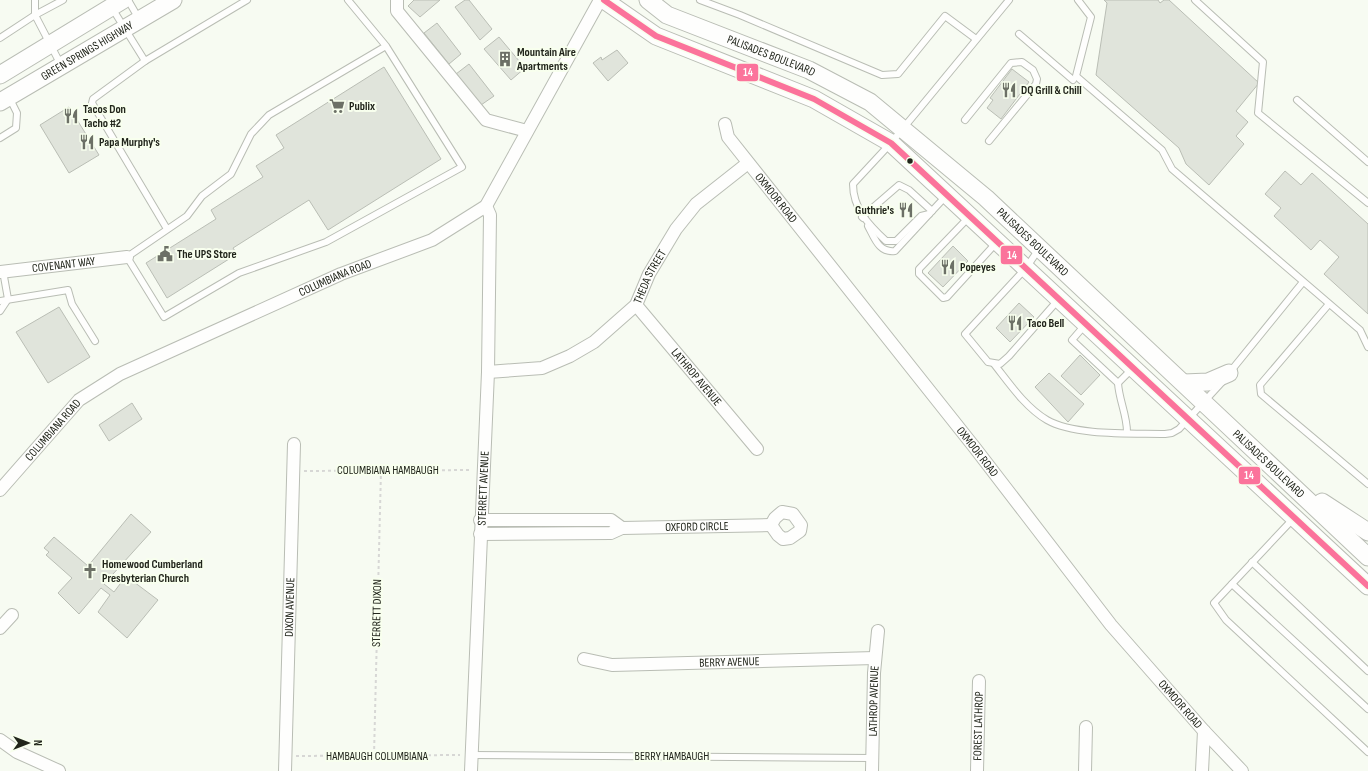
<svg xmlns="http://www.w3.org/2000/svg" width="1368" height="771" font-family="'Sofia Sans Condensed',sans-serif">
  <rect width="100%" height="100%" fill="#f7fbf2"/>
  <g fill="#e0e4db" stroke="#babeb5">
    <path d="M 414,0 L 440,0 L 420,17 L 408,6 Z"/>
    <path d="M 465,0 L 469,0 L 492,29 L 480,40 L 455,7 Z"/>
    <path d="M 1104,0 L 1158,0 L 1160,3 L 1164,0 L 1169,0 L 1259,83 L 1236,111 L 1248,122 L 1236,136 L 1244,144 L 1209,185 L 1186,164 L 1179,148 L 1096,75 L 1107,3 Z"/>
    <path d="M 437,23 L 461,54 L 449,64 L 424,33 Z"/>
    <path d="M 499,37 L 525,68 L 511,80 L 484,49 Z"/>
    <path d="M 617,50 L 628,63 L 608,81 L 593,63 L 601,57 L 602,60 Z"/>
    <path d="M 469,64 L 494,96 L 481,105 L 456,74 Z"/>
    <path d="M 384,67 L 441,159 L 328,230 L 309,200 L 233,248 L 237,254 L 167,298 L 146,263 L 216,219 L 211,210 L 263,177 L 256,166 L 284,148 L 276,135 Z"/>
    <path d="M 1012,69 L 1029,82 L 1001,119 L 987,108 L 993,100 L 990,98 Z"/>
    <path d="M 69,107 L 99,155 L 69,173 L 40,125 Z"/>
    <path d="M 1285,171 L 1301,185 L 1312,173 L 1368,224 L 1368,314 L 1324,274 L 1339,257 L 1320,240 L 1311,250 L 1274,216 L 1281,208 L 1265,194 Z"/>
    <path d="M 953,246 L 968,261 L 943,287 L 928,273 Z"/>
    <path d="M 1019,303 L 1034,317 L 1010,342 L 996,328 Z"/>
    <path d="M 59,307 L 90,357 L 48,383 L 16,332 Z"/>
    <path d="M 1080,355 L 1100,375 L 1081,395 L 1061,376 Z"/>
    <path d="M 1049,373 L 1084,404 L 1068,422 L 1035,387 Z"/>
    <path d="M 132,403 L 142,419 L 109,441 L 99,425 Z"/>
    <path d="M 131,514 L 151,532 L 104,584 L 114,592 L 126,576 L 158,600 L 127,638 L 98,612 L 110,595 L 101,588 L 79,614 L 58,593 L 72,578 L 46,555 L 49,552 L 44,548 L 54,537 L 88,566 Z"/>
  </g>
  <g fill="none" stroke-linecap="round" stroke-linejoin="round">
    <defs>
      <g id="lane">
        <path d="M 128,0 L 139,19"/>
        <path d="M 348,0 L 386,46 L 269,115 L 251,134 L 231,174 L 202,196 L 187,216 L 127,257 L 164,317 L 239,273 L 326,242 L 462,167 L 386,46"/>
        <path d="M 700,0 L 740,15 L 882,75 L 898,74 L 945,16 L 976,39"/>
        <path d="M 1078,0 L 1091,17 L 1076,76 L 1162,150 L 1172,169 L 1360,330 L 1368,347"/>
        <path d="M 1195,0 L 1263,62 L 1258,113 L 1368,203"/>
        <path d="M 112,8 L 145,61"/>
        <path d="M 1019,34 L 1073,80"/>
        <path d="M 0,38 L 35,15 L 35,0"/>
        <path d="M 61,65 L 35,15 L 63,0"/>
        <path d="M 1297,100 L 1368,162"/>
        <path d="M 965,120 L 1011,63 L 1022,62 L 1033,70 L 1037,79 L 1036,84 L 989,141"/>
        <path d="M 0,138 L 16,128 L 17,113 L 10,99"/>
        <path d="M 929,214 L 921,216 L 896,241 L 886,241 C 869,225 853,209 853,184 L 891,143 L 1009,0"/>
        <path d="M 969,217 L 919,269 L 919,274 L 943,298 L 947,297 L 997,242"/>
        <path d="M 863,218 L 862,217 L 899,185 L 909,190 L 932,211 L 946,196"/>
        <path d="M 868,226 C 875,239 879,253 895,251 L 932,211"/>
        <path d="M 167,229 L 92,103 L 93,99 L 145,61 L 247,0"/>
        <path d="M 1039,249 L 1026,268 L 965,334 L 988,362 L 1000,364 L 1009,356 L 1059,299"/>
        <path d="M 0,301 L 68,290 L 72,304 L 95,341"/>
        <path d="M 1329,304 L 1260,385 L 1261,394 L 1368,484"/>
        <path d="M 0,311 L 8,299 L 3,271"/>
        <path d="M 1085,325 L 1072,340 L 1118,383 L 1133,368"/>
        <path d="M 994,364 C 1009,383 1025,407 1047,420 C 1075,436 1132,433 1165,434 L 1172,433 L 1179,429 L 1223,381"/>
        <path d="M 1230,372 L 1303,282"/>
        <path d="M 1118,383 C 1119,400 1127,415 1127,432"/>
        <path d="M 1293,519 L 1214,603 L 1226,620 L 1368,752"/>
        <path d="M 1252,562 L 1368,671"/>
        <path d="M 1232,584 L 1368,709"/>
        <path d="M 471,755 L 872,758"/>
      </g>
      <g id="street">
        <path d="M 397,0 L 397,11 L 486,120 L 527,131"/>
        <path id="s1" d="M 725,124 L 728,137 L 975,448 L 1111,625 L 1204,731 L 1242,771"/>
        <path id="s2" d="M 0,272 L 127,257"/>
        <path id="s3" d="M 636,305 L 757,449"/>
        <path id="s4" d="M 488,372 L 542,368 L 570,356 L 594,342 L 636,305 L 649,274 L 676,229 L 696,204 L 748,163"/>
        <path id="s5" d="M 0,490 L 79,400 L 120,374 L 341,274 L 432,240 L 486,206 L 600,0"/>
        <path d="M 782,512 L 793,514 L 801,525 L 800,531 L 790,538 L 783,539 L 778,535 L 771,525 L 775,518 Z"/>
        <path d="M 480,520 L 611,520 L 622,528"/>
        <path id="s6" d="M 480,534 L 611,533 L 622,528 L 771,525"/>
        <path d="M 0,628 L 12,615"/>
        <path id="s7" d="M 584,659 L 612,665 L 875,658"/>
        <path d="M 0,740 L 17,752 L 59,771"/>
        <path id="s8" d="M 285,771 L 294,444"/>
        <path id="s9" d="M 471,771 L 488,372 L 490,215 L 486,206"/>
        <path id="s10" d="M 872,771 L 874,673 L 878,631"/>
        <path id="s11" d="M 977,771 L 979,681"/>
        <path d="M 1085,771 L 1086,727"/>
        <path d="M 1202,771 L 1204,731"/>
      </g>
      <g id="secondary">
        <path d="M 604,0 L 656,36 L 814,99 L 891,143 L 1368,586"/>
        <path id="s12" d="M 648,0 L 667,15 L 809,70 L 870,102 L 986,198 L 1368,557"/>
        <path d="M 0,75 L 123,0"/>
        <path id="s13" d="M 0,102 L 173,0"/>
        <path d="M 1184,383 L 1208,382 L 1229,373"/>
        <path d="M 1322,502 L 1368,532"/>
      </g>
    </defs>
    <use href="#lane" stroke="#b9bdb4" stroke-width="8"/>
    <use href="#street" stroke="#b9bdb4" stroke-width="14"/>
    <use href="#secondary" stroke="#b9bdb4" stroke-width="19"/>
    <g stroke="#d7d7d5" stroke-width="2" stroke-dasharray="3 3" stroke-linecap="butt">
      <path d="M 304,471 L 472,470"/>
      <path d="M 374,755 L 381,470"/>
      <path d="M 296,756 L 460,755"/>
    </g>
    <use href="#lane" stroke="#fefefd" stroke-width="6"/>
    <use href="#street" stroke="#fefefd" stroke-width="12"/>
    <use href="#secondary" stroke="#fefefd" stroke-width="17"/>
    <defs>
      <path id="bus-1" d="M 604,0 L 656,36 L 814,99 L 891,143 L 1368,586"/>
    </defs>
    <use href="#bus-1" stroke="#f8ffee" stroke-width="9"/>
    <use href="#bus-1" stroke="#fb739b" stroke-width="6"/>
  </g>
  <defs>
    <symbol id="building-bare" viewBox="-9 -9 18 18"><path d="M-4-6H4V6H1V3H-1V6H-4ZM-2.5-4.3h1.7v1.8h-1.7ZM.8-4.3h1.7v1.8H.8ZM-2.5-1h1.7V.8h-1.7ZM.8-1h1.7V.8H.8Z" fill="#6c7066" stroke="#f8ffee" stroke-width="2.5" paint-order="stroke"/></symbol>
    <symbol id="restaurant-bare" viewBox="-9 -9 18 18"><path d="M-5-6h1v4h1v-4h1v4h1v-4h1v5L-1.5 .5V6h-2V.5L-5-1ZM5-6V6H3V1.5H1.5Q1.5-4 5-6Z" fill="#6c7066" stroke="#f8ffee" stroke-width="2.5" paint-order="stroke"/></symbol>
    <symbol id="supermarket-bare" viewBox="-9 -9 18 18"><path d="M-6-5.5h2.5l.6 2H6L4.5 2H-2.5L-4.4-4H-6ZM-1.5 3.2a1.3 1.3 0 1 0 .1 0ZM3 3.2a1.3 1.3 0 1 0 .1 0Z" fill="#6c7066" stroke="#f8ffee" stroke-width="2.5" paint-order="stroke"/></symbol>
    <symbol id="civic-bare" viewBox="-9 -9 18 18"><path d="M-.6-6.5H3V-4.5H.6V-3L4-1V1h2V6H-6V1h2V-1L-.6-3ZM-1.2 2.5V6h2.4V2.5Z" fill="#6c7066" stroke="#f8ffee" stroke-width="2.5" paint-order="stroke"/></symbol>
    <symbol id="church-bare" viewBox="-9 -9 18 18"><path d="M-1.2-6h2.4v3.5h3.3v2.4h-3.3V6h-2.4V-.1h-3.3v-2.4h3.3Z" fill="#6c7066" stroke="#f8ffee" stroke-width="2.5" paint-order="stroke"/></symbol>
  </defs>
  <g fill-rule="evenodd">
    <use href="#building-bare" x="494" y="48" width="22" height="22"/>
    <use href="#restaurant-bare" x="998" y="79" width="22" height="22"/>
    <use href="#supermarket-bare" x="326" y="95" width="22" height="22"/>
    <use href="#restaurant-bare" x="60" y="105" width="22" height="22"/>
    <use href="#restaurant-bare" x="76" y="131" width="22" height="22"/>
    <use href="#restaurant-bare" x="895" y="199" width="22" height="22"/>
    <use href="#civic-bare" x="154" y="243" width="22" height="22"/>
    <use href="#restaurant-bare" x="937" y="256" width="22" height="22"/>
    <use href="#restaurant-bare" x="1004" y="312" width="22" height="22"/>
    <use href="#church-bare" x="79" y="560" width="22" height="22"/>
  </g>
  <circle fill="#21251b" stroke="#f8ffee" stroke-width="1.5" cx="910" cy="161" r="3.5"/>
  <g text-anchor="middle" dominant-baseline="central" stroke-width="4" stroke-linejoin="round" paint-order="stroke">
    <g font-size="12" fill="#21251b" stroke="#f8ffee">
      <text stroke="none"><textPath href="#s13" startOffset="101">GREEN SPRINGS HIGHWAY</textPath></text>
      <text stroke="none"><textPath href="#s12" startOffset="136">PALISADES BOULEVARD</textPath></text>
      <text stroke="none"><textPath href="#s1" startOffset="91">OXMOOR ROAD</textPath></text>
      <text stroke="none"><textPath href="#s12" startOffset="460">PALISADES BOULEVARD</textPath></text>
      <text stroke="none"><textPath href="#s2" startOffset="64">COVENANT WAY</textPath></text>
      <text stroke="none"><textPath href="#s4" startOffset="200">THEDA STREET</textPath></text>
      <text stroke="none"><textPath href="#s5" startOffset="404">COLUMBIANA ROAD</textPath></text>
      <text stroke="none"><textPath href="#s3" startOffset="94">LATHROP AVENUE</textPath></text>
      <text stroke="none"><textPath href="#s5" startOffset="80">COLUMBIANA ROAD</textPath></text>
      <text stroke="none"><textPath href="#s1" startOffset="415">OXMOOR ROAD</textPath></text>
      <text stroke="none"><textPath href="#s12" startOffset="784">PALISADES BOULEVARD</textPath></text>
      <text x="388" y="470">COLUMBIANA HAMBAUGH</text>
      <text stroke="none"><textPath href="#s9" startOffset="283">STERRETT AVENUE</textPath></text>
      <text stroke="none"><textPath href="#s6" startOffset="218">OXFORD CIRCLE</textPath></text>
      <text stroke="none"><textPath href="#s8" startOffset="164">DIXON AVENUE</textPath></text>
      <text transform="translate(377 613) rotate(-89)">STERRETT DIXON</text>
      <text stroke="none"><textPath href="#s7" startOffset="146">BERRY AVENUE</textPath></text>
      <text stroke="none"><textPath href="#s10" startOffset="70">LATHROP AVENUE</textPath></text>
      <text stroke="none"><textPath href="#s1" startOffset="739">OXMOOR ROAD</textPath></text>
      <text stroke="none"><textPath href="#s11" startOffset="45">FOREST LATHROP</textPath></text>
      <text x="377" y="756">HAMBAUGH COLUMBIANA</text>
      <text x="672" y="756">BERRY HAMBAUGH</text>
    </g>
    <g font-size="12" font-weight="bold" fill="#21251b" stroke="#f8ffee" text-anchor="start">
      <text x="517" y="52">Mountain Aire<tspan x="517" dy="14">Apartments</tspan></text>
      <text x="1021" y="90">DQ Grill &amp; Chill</text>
      <text x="349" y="106">Publix</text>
      <text x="83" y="109">Tacos Don<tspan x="83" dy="14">Tacho #2</tspan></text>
      <text x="99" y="142">Papa Murphy's</text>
      <text x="894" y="210" text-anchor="end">Guthrie's</text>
      <text x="177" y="254">The UPS Store</text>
      <text x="960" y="267">Popeyes</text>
      <text x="1027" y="323">Taco Bell</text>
      <text x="102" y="564">Homewood Cumberland<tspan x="102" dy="14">Presbyterian Church</tspan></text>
    </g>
  </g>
  <g stroke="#f8ffee" stroke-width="1.5">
    <rect x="736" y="63" width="23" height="19" rx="4" fill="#fb739b"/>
    <rect x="1000" y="245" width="23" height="20" rx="4" fill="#fb739b"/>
    <rect x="1238" y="466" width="23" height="19" rx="4" fill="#fb739b"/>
  </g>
  <g font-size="11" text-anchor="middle" font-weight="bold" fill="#fff">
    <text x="748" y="76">14</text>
    <text x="1012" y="259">14</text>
    <text x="1249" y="479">14</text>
  </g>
  <g transform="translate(28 743) rotate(90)" stroke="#f8ffee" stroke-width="3" paint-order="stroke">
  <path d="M0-3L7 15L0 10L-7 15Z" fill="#21251b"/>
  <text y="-6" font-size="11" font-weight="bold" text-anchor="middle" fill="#21251b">N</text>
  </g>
</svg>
